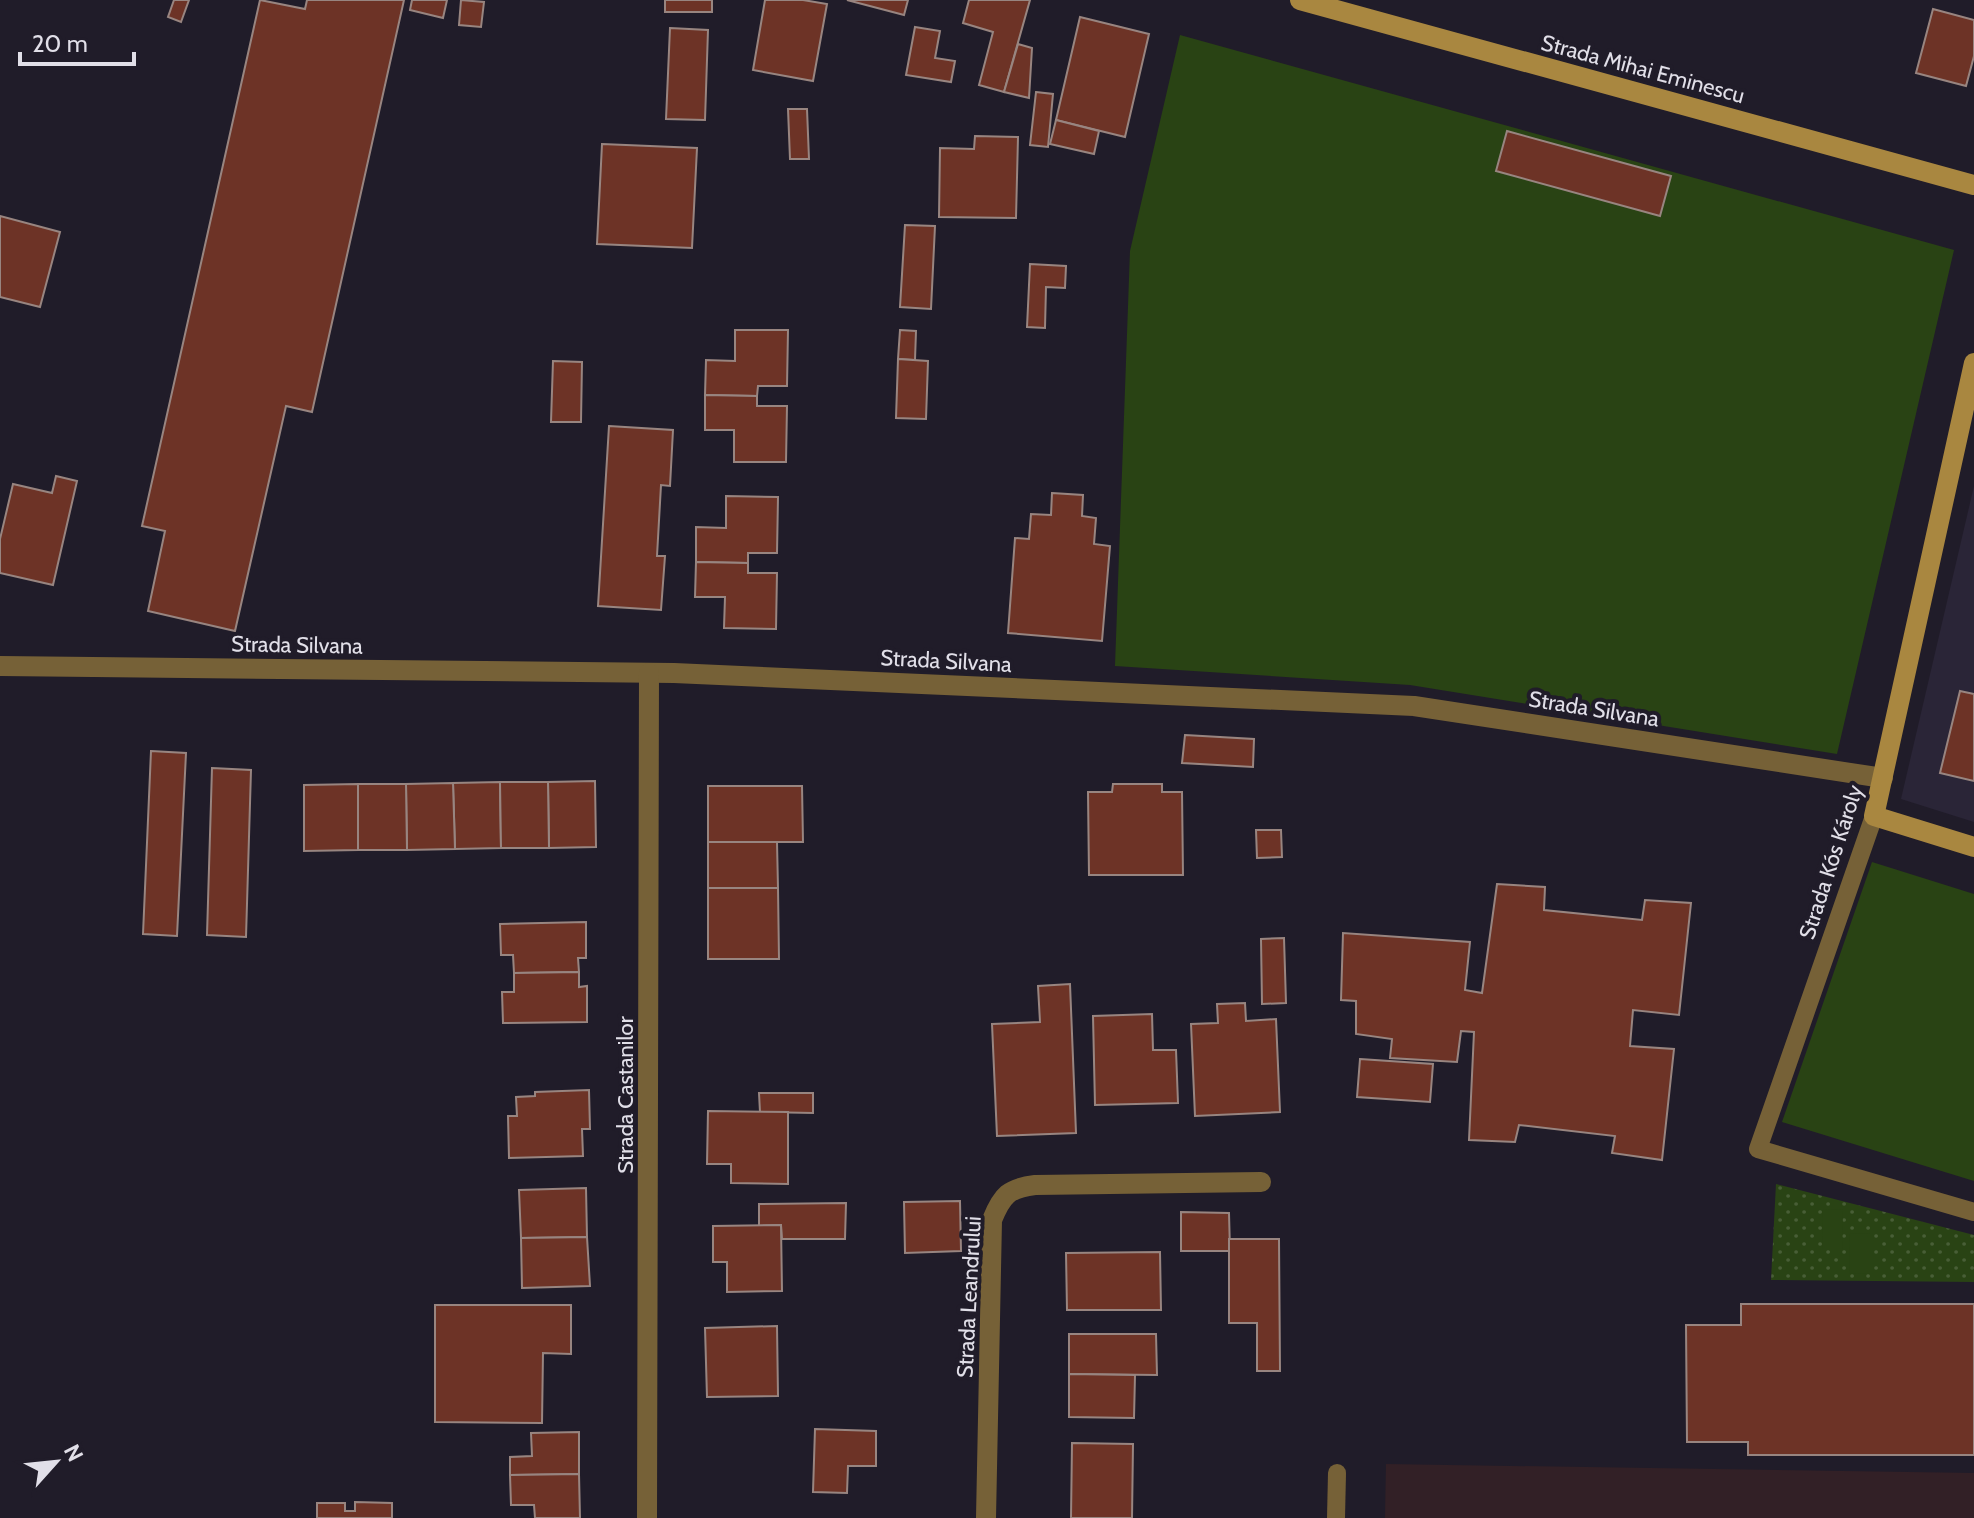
<svg xmlns="http://www.w3.org/2000/svg" width="1974" height="1518" font-family="Cabin,sans-serif">
  <defs>
    <pattern id="grass-dots" width="8" height="8" patternUnits="userSpaceOnUse" patternTransform="scale(2)"><rect width="8" height="8" fill="#294314"/><path d="M2 2h.1M6 6h.1" fill="none" stroke="#485e36" stroke-width="1.8" stroke-linecap="round"/></pattern>
  </defs>
  <rect width="100%" height="100%" fill="#201c29"/>
  <path fill="#2a2537" d="M 1974,486 L 1974,822 L 1901,799 Z"/>
  <path fill="#322026" d="M 1386,1464 L 1974,1473 L 1974,1518 L 1385,1518 Z"/>
  <path fill="url(#grass-dots)" d="M 1776,1184 L 1974,1235 L 1974,1282 L 1771,1280 Z"/>
  <g fill="#294314">
    <path d="M 1180,35 L 1954,250 L 1837,754 L 1410,685 L 1115,666 L 1130,251 Z"/>
    <path d="M 1872,862 L 1974,894 L 1974,1181 L 1782,1122 Z"/>
    <path d="M 1823,1209 L 1843,1210 L 1842,1250 L 1822,1250 Z"/>
    <path d="M 1850,1233 L 1870,1234 L 1870,1273 L 1849,1274 Z"/>
  </g>
  <g fill="#6d3326" stroke="#988580" stroke-width="2">
    <path d="M 174,0 L 189,0 L 181,22 L 168,17 Z"/>
    <path d="M 260,0 L 305,9 L 307,0 L 404,0 L 312,412 L 286,406 L 235,631 L 148,611 L 165,531 L 142,526 Z"/>
    <path d="M 412,0 L 447,0 L 443,18 L 410,10 Z"/>
    <path d="M 461,0 L 484,2 L 481,27 L 459,25 Z"/>
    <rect x="665" y="0" width="47" height="12"/>
    <path d="M 765,0 L 803,0 L 827,4 L 813,81 L 753,70 Z"/>
    <path d="M 847,0 L 908,0 L 904,15 Z"/>
    <path d="M 969,0 L 1030,0 L 1004,92 L 979,85 L 993,32 L 963,23 Z"/>
    <path d="M 1933,9 L 1974,20 L 1974,56 L 1966,86 L 1916,73 Z"/>
    <path d="M 1080,17 L 1149,34 L 1125,137 L 1056,120 Z"/>
    <path d="M 915,27 L 940,31 L 935,58 L 955,61 L 951,82 L 906,75 Z"/>
    <path d="M 670,28 L 708,30 L 705,120 L 666,119 Z"/>
    <path d="M 1018,44 L 1032,48 L 1029,98 L 1004,92 Z"/>
    <path d="M 1036,92 L 1053,94 L 1048,147 L 1030,145 Z"/>
    <path d="M 788,109 L 807,109 L 809,159 L 790,159 Z"/>
    <path d="M 1056,120 L 1099,131 L 1094,154 L 1050,144 Z"/>
    <path d="M 1507,131 L 1671,176 L 1660,216 L 1496,171 Z"/>
    <path d="M 975,136 L 1018,137 L 1016,218 L 939,217 L 940,148 L 974,149 Z"/>
    <path d="M 602,144 L 697,148 L 692,248 L 597,244 Z"/>
    <path d="M 0,216 L 60,232 L 40,307 L 0,297 Z"/>
    <path d="M 905,225 L 935,226 L 931,309 L 900,307 Z"/>
    <path d="M 1030,264 L 1066,266 L 1065,288 L 1046,287 L 1045,328 L 1027,327 Z"/>
    <path d="M 735,330 L 788,330 L 787,386 L 758,386 L 757,396 L 705,395 L 706,360 L 735,361 Z"/>
    <path d="M 900,330 L 916,331 L 915,360 L 898,359 Z"/>
    <path d="M 898,359 L 928,361 L 926,419 L 896,418 Z"/>
    <path d="M 553,361 L 582,362 L 581,422 L 551,422 Z"/>
    <path d="M 705,395 L 757,396 L 757,406 L 787,406 L 786,462 L 734,462 L 734,430 L 705,430 Z"/>
    <path d="M 609,426 L 673,430 L 670,486 L 661,485 L 657,556 L 665,556 L 661,610 L 598,606 Z"/>
    <path d="M 56,476 L 77,481 L 53,585 L 0,573 L 0,539 L 13,484 L 52,493 Z"/>
    <path d="M 1052,493 L 1083,495 L 1082,516 L 1096,518 L 1094,544 L 1110,546 L 1102,641 L 1008,633 L 1015,538 L 1029,539 L 1031,514 L 1051,515 Z"/>
    <path d="M 726,496 L 778,497 L 777,553 L 748,553 L 748,563 L 696,562 L 696,527 L 726,528 Z"/>
    <path d="M 696,562 L 748,563 L 748,573 L 777,573 L 776,629 L 724,628 L 725,597 L 695,597 Z"/>
    <path d="M 1960,691 L 1974,694 L 1974,781 L 1940,773 Z"/>
    <path d="M 1185,735 L 1254,739 L 1253,767 L 1182,763 Z"/>
    <path d="M 151,751 L 186,753 L 177,936 L 143,934 Z"/>
    <path d="M 212,768 L 251,770 L 246,937 L 207,935 Z"/>
    <path d="M 595,781 L 596,847 L 549,848 L 548,782 Z"/>
    <path d="M 500,782 L 501,848 L 455,849 L 453,783 Z"/>
    <path d="M 500,782 L 548,782 L 549,848 L 501,848 Z"/>
    <path d="M 453,783 L 455,849 L 407,850 L 406,784 Z"/>
    <path d="M 358,784 L 358,850 L 304,851 L 304,785 Z"/>
    <path d="M 358,784 L 406,784 L 407,850 L 358,850 Z"/>
    <path d="M 1113,784 L 1162,784 L 1162,792 L 1182,792 L 1183,875 L 1089,875 L 1088,792 L 1112,792 Z"/>
    <path d="M 708,786 L 802,786 L 803,842 L 708,842 Z"/>
    <path d="M 1256,830 L 1281,830 L 1282,857 L 1257,858 Z"/>
    <path d="M 708,842 L 777,842 L 778,888 L 708,888 Z"/>
    <path d="M 1497,884 L 1545,887 L 1544,910 L 1642,920 L 1645,900 L 1691,903 L 1679,1015 L 1633,1010 L 1630,1046 L 1674,1049 L 1662,1160 L 1612,1153 L 1615,1136 L 1519,1125 L 1515,1142 L 1469,1140 L 1474,1032 L 1461,1031 L 1457,1062 L 1390,1058 L 1392,1039 L 1356,1034 L 1356,1001 L 1341,1000 L 1343,933 L 1470,942 L 1465,990 L 1482,993 Z"/>
    <path d="M 708,888 L 778,888 L 779,959 L 708,959 Z"/>
    <path d="M 586,922 L 586,958 L 578,958 L 579,972 L 514,973 L 513,955 L 501,955 L 500,924 Z"/>
    <path d="M 1284,938 L 1286,1003 L 1262,1004 L 1261,939 Z"/>
    <path d="M 579,972 L 579,987 L 587,986 L 587,1022 L 503,1023 L 502,992 L 514,992 L 514,973 Z"/>
    <path d="M 1070,984 L 1076,1133 L 997,1136 L 992,1024 L 1040,1022 L 1038,986 Z"/>
    <path d="M 1245,1003 L 1246,1021 L 1276,1019 L 1280,1112 L 1195,1116 L 1191,1024 L 1218,1023 L 1217,1004 Z"/>
    <path d="M 1152,1014 L 1153,1050 L 1176,1050 L 1178,1103 L 1095,1105 L 1093,1016 Z"/>
    <path d="M 1360,1059 L 1433,1064 L 1430,1102 L 1357,1097 Z"/>
    <path d="M 589,1090 L 590,1129 L 582,1129 L 583,1156 L 509,1158 L 508,1116 L 517,1116 L 516,1097 L 535,1096 L 535,1092 Z"/>
    <path d="M 759,1093 L 813,1093 L 813,1113 L 760,1112 Z"/>
    <path d="M 708,1111 L 788,1112 L 788,1184 L 731,1183 L 731,1164 L 707,1164 Z"/>
    <path d="M 586,1188 L 587,1237 L 521,1238 L 519,1190 Z"/>
    <path d="M 960,1201 L 961,1251 L 905,1253 L 904,1202 Z"/>
    <path d="M 846,1203 L 845,1239 L 782,1239 L 781,1225 L 759,1226 L 759,1204 Z"/>
    <path d="M 1181,1212 L 1229,1213 L 1230,1251 L 1181,1251 Z"/>
    <path d="M 781,1225 L 782,1291 L 727,1292 L 727,1262 L 713,1262 L 713,1226 Z"/>
    <path d="M 587,1237 L 590,1286 L 522,1288 L 521,1238 Z"/>
    <path d="M 1229,1239 L 1279,1239 L 1280,1371 L 1257,1371 L 1257,1323 L 1229,1323 Z"/>
    <path d="M 1160,1252 L 1161,1310 L 1067,1310 L 1066,1253 Z"/>
    <path d="M 1741,1304 L 1974,1304 L 1974,1455 L 1748,1455 L 1748,1442 L 1687,1442 L 1686,1325 L 1741,1325 Z"/>
    <path d="M 435,1305 L 571,1305 L 571,1354 L 543,1353 L 542,1423 L 435,1422 Z"/>
    <path d="M 777,1326 L 778,1396 L 707,1397 L 705,1328 Z"/>
    <path d="M 1069,1334 L 1156,1334 L 1157,1375 L 1069,1374 Z"/>
    <path d="M 1069,1374 L 1135,1375 L 1134,1418 L 1069,1417 Z"/>
    <path d="M 815,1429 L 876,1431 L 876,1466 L 848,1466 L 847,1493 L 813,1492 Z"/>
    <path d="M 579,1432 L 579,1474 L 510,1475 L 510,1457 L 532,1456 L 531,1433 Z"/>
    <path d="M 1072,1443 L 1133,1444 L 1132,1518 L 1071,1518 Z"/>
    <path d="M 579,1474 L 580,1518 L 535,1518 L 534,1505 L 511,1505 L 510,1475 Z"/>
    <path d="M 355,1502 L 392,1503 L 392,1518 L 317,1518 L 317,1503 L 345,1503 L 345,1511 L 355,1511 Z"/>
  </g>
  <g fill="none" stroke-linecap="round" stroke-linejoin="round">
    <g stroke="#766137" stroke-width="18">
      <path d="M 1874,816 L 1758,1149 L 1974,1212"/>
      <path d="M 1336,1518 L 1337,1473"/>
    </g>
    <g stroke="#766137" stroke-width="20">
      <path d="M 0,666 L 674,673 L 1414,706 L 1883,778"/>
      <path d="M 647,1518 L 649,673"/>
      <path d="M 986,1518 L 992,1220 C 1002,1195 1009,1188 1035,1185 L 1261,1182"/>
    </g>
    <g stroke="#a98740" stroke-width="20">
      <path d="M 1300,0 L 1974,185"/>
      <path d="M 1974,363 L 1874,816 L 1974,847"/>
    </g>
  </g>
  <g text-anchor="middle" dominant-baseline="central" stroke-width="8" stroke-linejoin="round" paint-order="stroke">
    <g font-size="22" fill="#e1dfe8" stroke="#201c29">
      <text transform="translate(1643 69) rotate(15)">Strada Mihai Eminescu</text>
      <text transform="translate(297 645) rotate(1)">Strada Silvana</text>
      <text transform="translate(946 661) rotate(3)">Strada Silvana</text>
      <text transform="translate(1594 709) rotate(9)">Strada Silvana</text>
      <text transform="translate(1831 862) rotate(-72)">Strada Kós Károly</text>
      <text transform="translate(625 1095) rotate(-90)">Strada Castanilor</text>
      <text transform="translate(969 1297) rotate(-87)">Strada Leandrului</text>
    </g>
  </g>
  <g transform="translate(56 1462) rotate(63)" stroke="#201c29" stroke-width="6" paint-order="stroke">
  <path d="M0-6L14 30L0 20L-14 30Z" fill="#e1dfe8"/>
  <text y="-12" font-size="22" font-weight="bold" text-anchor="middle" fill="#e1dfe8">N</text>
  </g>
  <path d="M20 52v12h114v-12" fill="none" stroke="#e1dfe8" stroke-width="4"/>
  <text x="32" y="52" font-size="24" fill="#e1dfe8" stroke="#201c29" stroke-width="6" paint-order="stroke">20 m</text>
</svg>
